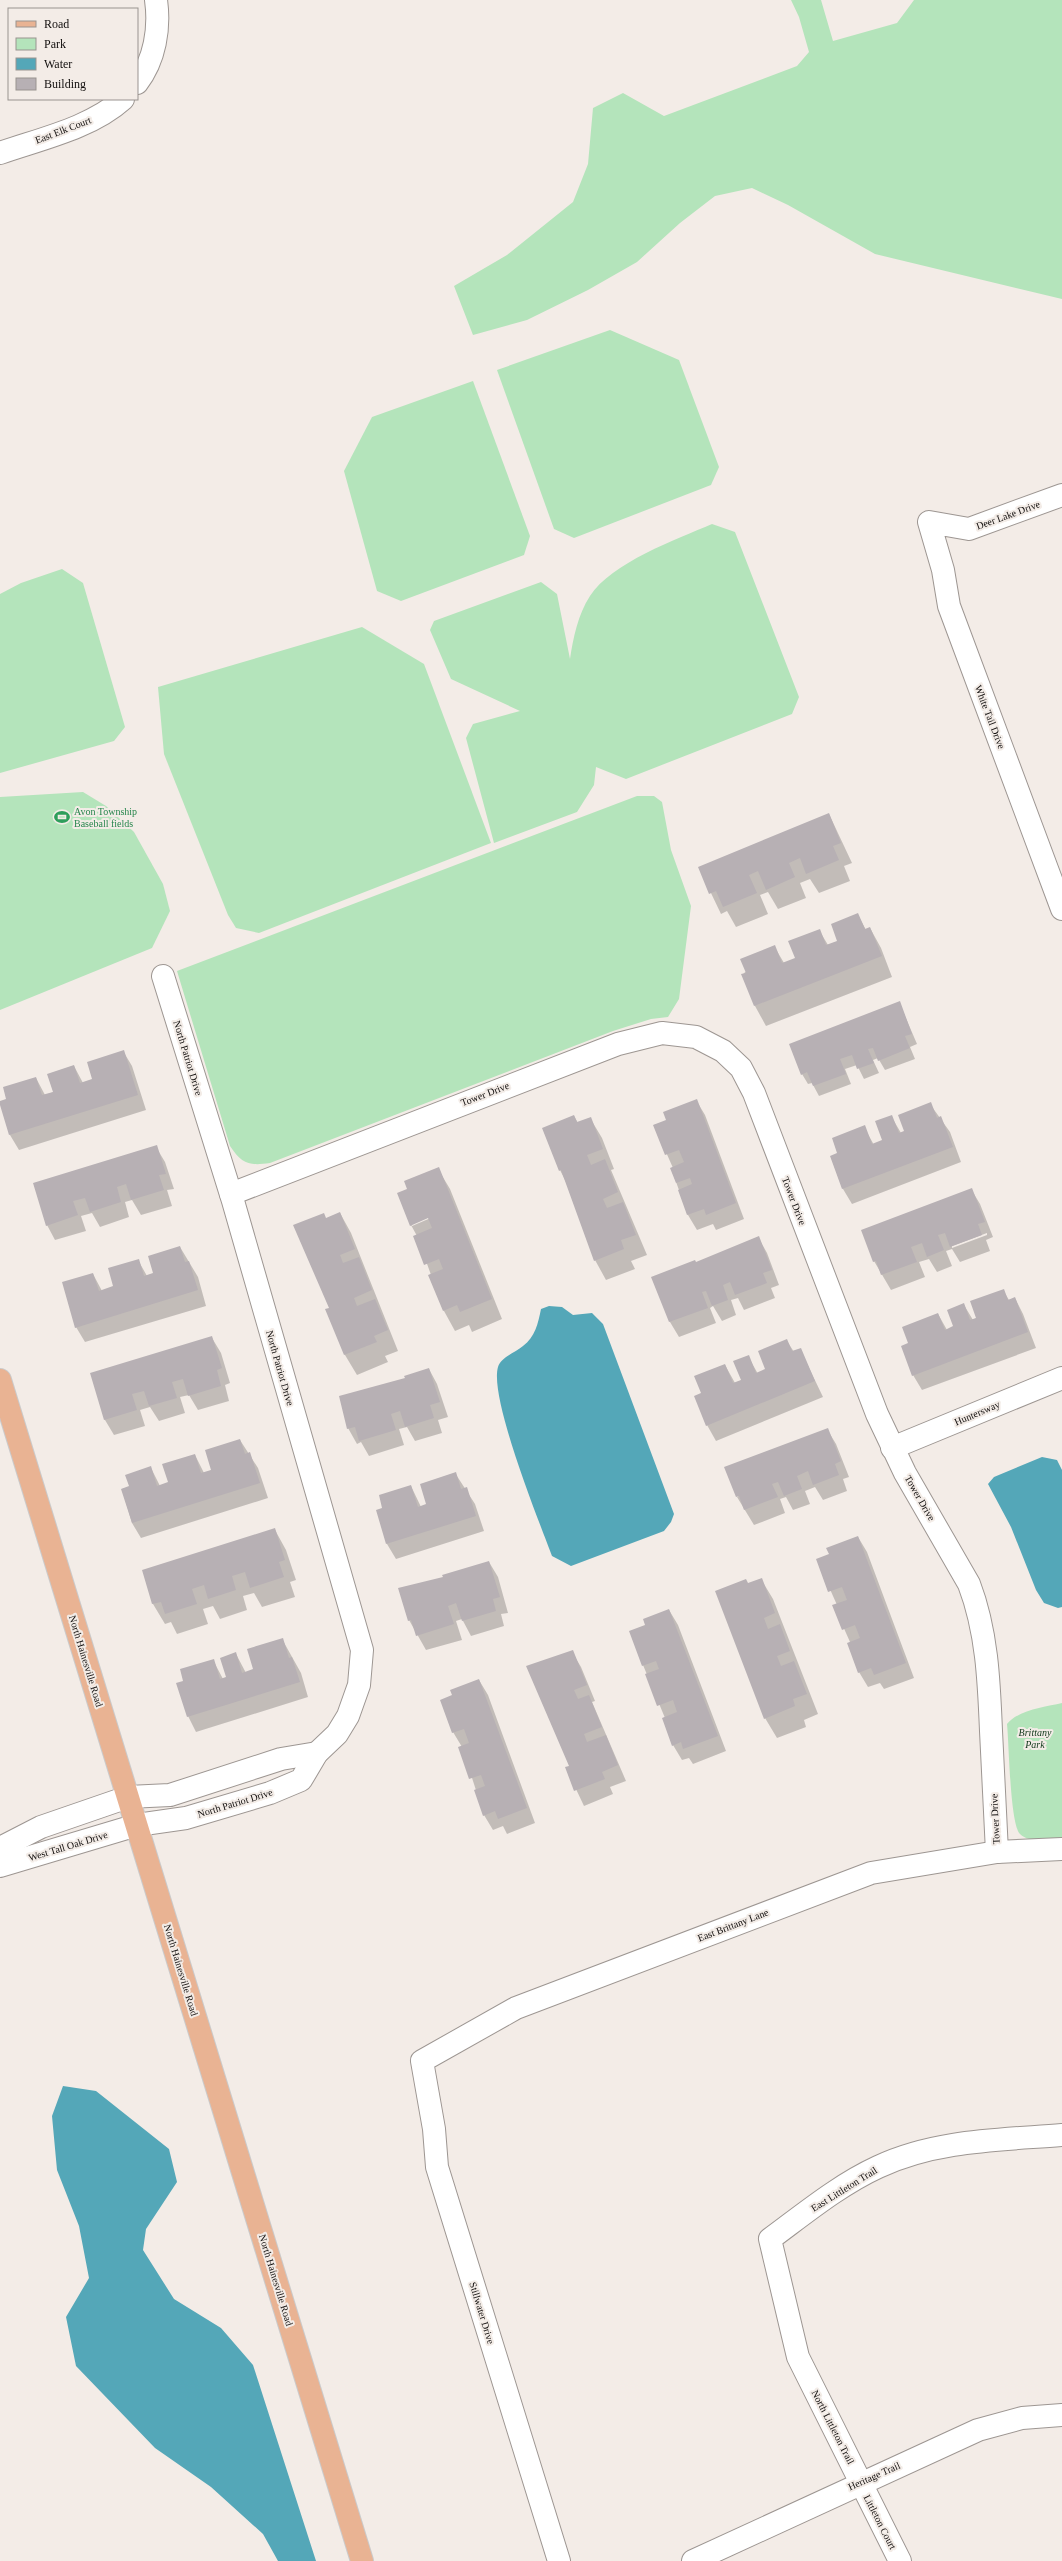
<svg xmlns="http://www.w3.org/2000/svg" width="1062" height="2561" font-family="Georgia,serif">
  <rect width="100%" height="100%" fill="#f3ece7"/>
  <g fill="#b4e4bb">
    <path d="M 791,0 L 821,0 L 833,41 L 897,23 L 914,0 L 1062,0 L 1062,299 L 875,254 L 788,205 L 752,188 L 715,196 L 680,223 L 637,262 L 588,290 L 527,320 L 473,335 L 454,286 L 507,255 L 573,202 L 588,164 L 593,108 L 623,93 L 664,116 L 797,66 L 809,52 L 799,17 Z"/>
    <path d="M 610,330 L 679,360 L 719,467 L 711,485 L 574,538 L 554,529 L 497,370 Z"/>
    <path d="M 473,381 L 530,536 L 524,555 L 401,601 L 377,591 L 344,471 L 372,417 Z"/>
    <path d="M 712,524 L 735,532 L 799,697 L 792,714 L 626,779 L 596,767 L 594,785 L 577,812 L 494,843 L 466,738 L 473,724 L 520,711 L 451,679 L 430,630 L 434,621 L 541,582 L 557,594 L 570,659 C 573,639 578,614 590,596 C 611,563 677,539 712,524 Z"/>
    <path d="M 62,569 L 83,583 L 125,727 L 114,741 L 0,773 L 0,594 L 21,583 Z"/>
    <path d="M 362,627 L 424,664 L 491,843 L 259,933 L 236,928 L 228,915 L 164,754 L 158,687 Z"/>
    <path d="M 83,792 L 106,806 L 134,832 L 163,884 L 170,911 L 152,948 L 0,1010 L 0,797 Z"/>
    <path d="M 637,796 L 654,796 L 662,802 L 671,850 L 691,906 L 679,999 L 668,1017 L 651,1019 L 613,1031 L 270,1163 C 249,1166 242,1164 230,1146 L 177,971 Z"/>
    <path d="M 1062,1703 L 1062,1839 C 1050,1839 1030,1844 1020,1834 C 1010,1824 1009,1743 1007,1724 C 1018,1710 1045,1707 1062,1703 Z"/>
  </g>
  <g fill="#54a7b8">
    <path d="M 549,1306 L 562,1307 L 573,1315 L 592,1313 L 603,1324 L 674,1514 L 671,1522 L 664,1531 L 571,1566 L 552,1556 C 539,1521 489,1398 498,1367 C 501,1357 515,1353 523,1346 C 535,1337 538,1324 541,1309 Z"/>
    <path d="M 1042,1457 L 1057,1460 L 1062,1470 L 1062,1607 L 1058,1608 L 1044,1603 L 1036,1590 L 1011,1527 L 988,1484 L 994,1477 Z"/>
    <path d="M 63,2086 L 96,2091 L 169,2149 L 177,2182 L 146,2229 L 143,2250 L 174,2299 L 221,2328 L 253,2365 L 316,2561 L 278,2561 L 263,2534 L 211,2487 L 155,2448 L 76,2366 L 66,2317 L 89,2278 L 79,2226 L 57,2170 L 52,2116 Z"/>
  </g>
  <g fill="#0003" fill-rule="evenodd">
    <path d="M 829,814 L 852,863 L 844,866 L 850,881 L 819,893 L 810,879 L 800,883 L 806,898 L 778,909 L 768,892 L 760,895 L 768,914 L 736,927 L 727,911 L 721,914 L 699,868 Z"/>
    <path d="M 858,915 L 866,930 L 870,928 L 881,948 L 892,977 L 766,1026 L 755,1006 L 742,975 L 774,946 L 784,963 L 796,959 L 819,930 L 828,945 L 839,941 Z"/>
    <path d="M 899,1002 L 917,1044 L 910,1047 L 915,1059 L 885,1070 L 878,1058 L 873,1060 L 879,1073 L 864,1079 L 857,1065 L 845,1069 L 851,1084 L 819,1096 L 812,1083 L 808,1084 L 802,1074 Z"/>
    <path d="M 123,1051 L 132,1066 L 146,1110 L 19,1150 L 10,1135 L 0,1102 L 8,1100 L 36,1078 L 45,1095 L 54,1092 L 74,1066 L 83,1083 L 94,1080 Z"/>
    <path d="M 696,1100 L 705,1115 L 744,1219 L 716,1230 L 713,1224 L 697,1230 L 688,1215 L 671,1168 L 673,1168 L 654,1125 L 667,1121 Z"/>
    <path d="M 930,1104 L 950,1132 L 961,1162 L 852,1204 L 843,1189 L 831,1157 L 839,1154 L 864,1127 L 874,1145 L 884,1141 L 891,1116 L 901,1133 L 905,1132 Z"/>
    <path d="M 574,1116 L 578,1123 L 590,1118 L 602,1138 L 614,1169 L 611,1170 L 647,1255 L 631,1261 L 635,1269 L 606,1280 L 595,1260 L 566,1182 L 560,1170 Z"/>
    <path d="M 156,1147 L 165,1162 L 174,1189 L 167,1190 L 172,1206 L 141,1215 L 132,1200 L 125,1202 L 129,1217 L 100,1227 L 92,1213 L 81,1216 L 86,1231 L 55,1240 L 47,1225 L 34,1184 Z"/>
    <path d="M 438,1169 L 450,1189 L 502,1319 L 472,1332 L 469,1325 L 455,1331 L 444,1311 L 417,1236 L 411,1225 L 408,1189 ZM 432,1216 L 433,1217 L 412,1226 L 412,1224 Z"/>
    <path d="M 971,1189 L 980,1204 L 993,1237 L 986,1240 L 990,1251 L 960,1262 L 952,1249 L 946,1251 L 952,1266 L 937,1272 L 929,1259 L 919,1262 L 925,1277 L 891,1290 L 874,1261 ZM 987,1233 L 987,1235 L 952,1248 L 952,1246 Z"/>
    <path d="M 340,1213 L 351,1233 L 398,1351 L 385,1356 L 388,1362 L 357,1375 L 345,1355 L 327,1310 L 331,1308 L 326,1219 Z"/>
    <path d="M 758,1237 L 767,1253 L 779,1285 L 771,1288 L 775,1298 L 744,1310 L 738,1298 L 731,1300 L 736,1315 L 722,1321 L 713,1306 L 710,1308 L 716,1323 L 679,1337 L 670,1322 L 652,1278 L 696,1264 Z"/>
    <path d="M 180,1247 L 198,1277 L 206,1306 L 85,1342 L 76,1327 L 93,1274 L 102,1291 L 114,1287 L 138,1260 L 147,1276 L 154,1274 Z"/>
    <path d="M 1003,1290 L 1009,1300 L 1015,1298 L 1023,1314 L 1036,1348 L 922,1390 L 913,1375 L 909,1343 L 938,1314 L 947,1330 L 955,1327 L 964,1305 L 973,1320 L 977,1318 Z"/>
    <path d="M 212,1338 L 221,1353 L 230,1383 L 225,1385 L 229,1401 L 198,1410 L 189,1395 L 180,1397 L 185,1413 L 159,1421 L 150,1407 L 140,1410 L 145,1426 L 114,1435 L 105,1420 L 92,1374 Z"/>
    <path d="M 787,1341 L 794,1352 L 800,1349 L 823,1397 L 716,1441 L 707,1425 L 702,1394 L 725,1365 L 735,1383 L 742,1380 L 748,1356 L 758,1374 L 766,1370 Z"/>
    <path d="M 429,1369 L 437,1384 L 448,1417 L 438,1420 L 442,1433 L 415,1441 L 407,1427 L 399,1429 L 404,1445 L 369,1456 L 361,1442 L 357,1444 L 348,1428 Z"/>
    <path d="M 827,1429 L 836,1444 L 849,1477 L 843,1479 L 847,1491 L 823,1500 L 815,1487 L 805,1491 L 810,1504 L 793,1510 L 786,1497 L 780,1499 L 785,1513 L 754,1525 L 737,1497 Z"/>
    <path d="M 240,1440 L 258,1468 L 268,1498 L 141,1538 L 132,1523 L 122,1489 L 130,1487 L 151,1468 L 160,1486 L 169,1483 L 195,1455 L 204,1473 L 212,1470 Z"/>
    <path d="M 455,1473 L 475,1504 L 484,1531 L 396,1559 L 387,1544 L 384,1509 L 411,1486 L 421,1507 L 428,1505 Z"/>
    <path d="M 275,1530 L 286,1550 L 296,1580 L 290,1582 L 295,1597 L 262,1607 L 254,1593 L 243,1596 L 247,1610 L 220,1619 L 213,1606 L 203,1609 L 208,1624 L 177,1634 L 171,1622 L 165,1624 L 153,1604 L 143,1571 Z"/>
    <path d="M 858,1537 L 867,1552 L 914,1678 L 884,1689 L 880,1683 L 868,1687 L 859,1672 L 850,1642 L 834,1606 L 837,1605 L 817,1560 L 830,1555 Z"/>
    <path d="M 489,1562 L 498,1577 L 508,1613 L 501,1614 L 504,1626 L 471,1636 L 462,1619 L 456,1621 L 462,1640 L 426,1650 L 409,1620 L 444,1578 Z"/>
    <path d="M 761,1579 L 773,1599 L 818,1714 L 804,1720 L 806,1727 L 777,1738 L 765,1718 L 748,1584 Z"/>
    <path d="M 669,1610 L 678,1625 L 726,1751 L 693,1764 L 689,1758 L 682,1760 L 673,1745 L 665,1718 L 643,1665 L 646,1625 Z"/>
    <path d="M 282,1639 L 301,1673 L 308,1697 L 196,1732 L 188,1716 L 185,1682 L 213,1660 L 223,1679 L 227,1678 L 236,1654 L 246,1673 L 254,1670 Z"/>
    <path d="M 572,1652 L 581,1667 L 595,1701 L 592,1702 L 626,1781 L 610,1787 L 613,1794 L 584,1806 L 566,1768 L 570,1766 Z"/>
    <path d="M 479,1680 L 488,1695 L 535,1823 L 507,1834 L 503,1826 L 493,1830 L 484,1815 L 462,1747 L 453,1732 L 454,1696 Z"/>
  </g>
  <g fill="#b7b0b4">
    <path d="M 829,813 L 841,843 L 833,846 L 839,860 L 806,874 L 800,858 L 789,863 L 795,877 L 766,890 L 758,871 L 749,875 L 757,893 L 723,907 L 716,891 L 709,894 L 698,867 Z"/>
    <path d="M 858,913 L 865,929 L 870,927 L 882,956 L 754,1006 L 741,974 L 746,973 L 740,959 L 775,945 L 782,963 L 795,958 L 788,941 L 820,929 L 826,945 L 837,941 L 831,924 Z"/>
    <path d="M 900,1001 L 912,1034 L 905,1036 L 910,1048 L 878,1061 L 873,1048 L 868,1049 L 874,1063 L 857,1069 L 852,1055 L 840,1059 L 846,1074 L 813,1086 L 807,1072 L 801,1075 L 789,1044 Z"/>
    <path d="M 124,1050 L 138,1095 L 9,1135 L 0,1105 L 0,1101 L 6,1099 L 3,1087 L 36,1077 L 42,1095 L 53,1092 L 47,1074 L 74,1065 L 80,1083 L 92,1079 L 87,1062 Z"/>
    <path d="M 697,1099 L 736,1203 L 706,1215 L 704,1209 L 687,1215 L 678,1190 L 692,1184 L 690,1178 L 676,1183 L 670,1168 L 684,1162 L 679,1150 L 665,1155 L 653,1125 L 666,1120 L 663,1112 Z"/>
    <path d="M 931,1102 L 937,1118 L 941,1116 L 953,1147 L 842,1189 L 830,1156 L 837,1153 L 832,1138 L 865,1125 L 872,1144 L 882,1140 L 875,1121 L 892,1115 L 899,1133 L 904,1131 L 898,1115 Z"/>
    <path d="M 574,1115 L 577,1122 L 591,1117 L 603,1149 L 587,1155 L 591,1165 L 605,1159 L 618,1192 L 603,1199 L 607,1208 L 623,1202 L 636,1235 L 621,1240 L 624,1249 L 594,1261 L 561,1170 L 559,1171 L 542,1128 Z"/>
    <path d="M 157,1145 L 166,1174 L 159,1175 L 164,1190 L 131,1200 L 126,1184 L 117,1187 L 121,1202 L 90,1212 L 85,1198 L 73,1201 L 78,1215 L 46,1226 L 33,1183 Z"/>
    <path d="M 439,1167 L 492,1299 L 460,1312 L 457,1305 L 443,1311 L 428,1275 L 443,1269 L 439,1259 L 424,1265 L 413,1236 L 432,1228 L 428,1218 L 410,1226 L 397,1193 L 407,1189 L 404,1181 Z"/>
    <path d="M 972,1188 L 985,1222 L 978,1224 L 982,1235 L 950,1247 L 945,1233 L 938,1235 L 944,1250 L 927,1257 L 922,1243 L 911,1247 L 917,1262 L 881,1275 L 876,1261 L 873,1262 L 861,1230 Z"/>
    <path d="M 340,1212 L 355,1249 L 340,1255 L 343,1263 L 359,1257 L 372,1290 L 354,1298 L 357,1306 L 375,1299 L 388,1330 L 374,1336 L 377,1342 L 344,1355 L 325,1309 L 329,1308 L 293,1225 L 324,1213 L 326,1218 Z"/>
    <path d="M 759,1236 L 772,1270 L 763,1273 L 767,1283 L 735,1295 L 730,1282 L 723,1285 L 728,1300 L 712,1306 L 706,1291 L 702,1292 L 708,1308 L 669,1322 L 651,1277 L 695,1260 L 696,1262 Z"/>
    <path d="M 180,1246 L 185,1262 L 189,1261 L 198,1290 L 75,1328 L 62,1282 L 93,1273 L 99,1291 L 113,1286 L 108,1268 L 139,1259 L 144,1276 L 153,1273 L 148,1256 Z"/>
    <path d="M 1004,1289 L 1008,1300 L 1015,1297 L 1028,1332 L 912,1376 L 901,1346 L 908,1343 L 902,1327 L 938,1313 L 945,1330 L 953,1326 L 947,1310 L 964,1303 L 970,1320 L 976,1318 L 970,1301 Z"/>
    <path d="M 212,1336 L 222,1368 L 217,1370 L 221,1386 L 188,1396 L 183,1379 L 172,1382 L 177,1398 L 149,1406 L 144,1391 L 132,1394 L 137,1410 L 104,1420 L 90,1373 Z"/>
    <path d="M 787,1339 L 792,1351 L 801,1348 L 815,1381 L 706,1426 L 694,1396 L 701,1393 L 694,1376 L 725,1364 L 733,1383 L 741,1380 L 733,1361 L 749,1355 L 756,1373 L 765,1369 L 758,1351 Z"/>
    <path d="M 429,1368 L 440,1402 L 430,1405 L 434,1418 L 405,1427 L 400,1411 L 391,1414 L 396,1430 L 359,1441 L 355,1427 L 347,1429 L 339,1396 L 405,1378 L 404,1376 Z"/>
    <path d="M 828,1428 L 841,1461 L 835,1464 L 839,1475 L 813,1485 L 808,1471 L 797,1476 L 802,1489 L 784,1496 L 778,1482 L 772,1484 L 778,1497 L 744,1510 L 739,1496 L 736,1497 L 724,1467 Z"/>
    <path d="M 240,1439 L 245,1454 L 250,1452 L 260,1483 L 132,1523 L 121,1489 L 129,1486 L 125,1475 L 151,1466 L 157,1486 L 168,1482 L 162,1464 L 195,1454 L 201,1473 L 211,1470 L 205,1450 Z"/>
    <path d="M 456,1472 L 461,1489 L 467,1487 L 476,1516 L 386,1544 L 376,1510 L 382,1508 L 379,1495 L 411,1485 L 418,1507 L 426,1504 L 420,1484 Z"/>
    <path d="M 275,1528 L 285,1560 L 279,1562 L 284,1577 L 250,1588 L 245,1572 L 232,1576 L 236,1590 L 208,1599 L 204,1585 L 192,1589 L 197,1604 L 165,1614 L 161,1602 L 152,1604 L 142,1570 Z"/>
    <path d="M 858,1536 L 906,1663 L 874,1675 L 871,1668 L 858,1673 L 847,1643 L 860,1638 L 855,1625 L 842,1630 L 832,1605 L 847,1600 L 842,1587 L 828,1592 L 816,1559 L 829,1554 L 826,1548 Z"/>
    <path d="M 489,1561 L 500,1597 L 493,1599 L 496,1611 L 462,1621 L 456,1603 L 448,1606 L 454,1624 L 416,1636 L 411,1620 L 408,1621 L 398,1588 L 443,1577 L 442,1575 Z"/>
    <path d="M 762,1578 L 775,1613 L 764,1618 L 768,1629 L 780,1624 L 790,1651 L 777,1656 L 781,1666 L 794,1661 L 807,1694 L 793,1699 L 795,1706 L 764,1719 L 715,1591 L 746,1579 L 748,1583 Z"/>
    <path d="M 669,1609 L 718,1736 L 683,1749 L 681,1742 L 672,1746 L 662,1718 L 677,1712 L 673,1700 L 657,1706 L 645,1674 L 659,1669 L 656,1661 L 642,1666 L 629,1631 L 645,1625 L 643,1619 Z"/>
    <path d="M 283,1638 L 289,1658 L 292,1657 L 300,1682 L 187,1717 L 176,1683 L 183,1681 L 180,1669 L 214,1659 L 220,1679 L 226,1677 L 220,1658 L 236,1652 L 242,1673 L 253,1669 L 247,1649 Z"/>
    <path d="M 573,1650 L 587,1685 L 574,1690 L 578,1699 L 589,1695 L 602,1727 L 584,1734 L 587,1742 L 606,1735 L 618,1765 L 602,1772 L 605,1779 L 574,1791 L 565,1767 L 569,1766 L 526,1666 Z"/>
    <path d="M 479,1679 L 527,1808 L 498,1819 L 495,1811 L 483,1816 L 474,1790 L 485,1786 L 481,1775 L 469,1779 L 458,1747 L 469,1743 L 464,1729 L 452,1733 L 440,1700 L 452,1695 L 450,1690 Z"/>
  </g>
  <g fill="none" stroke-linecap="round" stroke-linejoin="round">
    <defs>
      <g id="minor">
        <path d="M 137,83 C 155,60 160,28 156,0"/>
        <path d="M 0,153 C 40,139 91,128 123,99"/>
        <path d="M 1062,495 L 969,529 L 929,522 L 943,570 L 949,606 L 1062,909"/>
        <path d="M 231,1194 L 618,1044 L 662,1033 L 696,1037 L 723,1051 L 741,1068 L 754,1093 L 877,1414 L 905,1473 L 969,1584 C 987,1631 989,1681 991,1731 C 993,1771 995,1812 997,1852"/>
        <path d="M 892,1448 L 1062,1378"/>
        <path d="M 0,1848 L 41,1827 L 128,1797 L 170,1795 L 281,1759 L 317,1753"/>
        <path d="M 0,1866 L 137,1825 L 186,1818 L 270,1793 L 301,1780 L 317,1753 L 337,1734 L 348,1716 L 359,1685 L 362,1650 L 233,1201 L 163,976"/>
        <path d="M 559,2561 L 437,2167 L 434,2129 L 422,2061 L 516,2008 L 871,1873 L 997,1852 L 1062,1849"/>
        <path d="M 693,2561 L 978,2430 L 1022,2418 L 1062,2415"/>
        <path d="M 900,2561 L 798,2357 L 770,2239 C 804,2214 839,2185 878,2167 C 935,2140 1000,2140 1062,2135"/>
      </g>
      <path id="major" d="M 0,1380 L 362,2561"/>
    </defs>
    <use href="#minor" stroke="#9d9692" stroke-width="24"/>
    <use href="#major" stroke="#cbcaca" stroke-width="24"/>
    <use href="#minor" stroke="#fff" stroke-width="22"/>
    <use href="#major" stroke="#e9b393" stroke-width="22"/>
  </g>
  <defs>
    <symbol id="stadium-bare" viewBox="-9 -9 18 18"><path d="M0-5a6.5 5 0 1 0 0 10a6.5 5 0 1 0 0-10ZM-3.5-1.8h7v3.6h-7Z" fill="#2e9e5b" stroke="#f3ece7" stroke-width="2.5" paint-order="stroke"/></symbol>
  </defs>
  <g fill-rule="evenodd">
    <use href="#stadium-bare" x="51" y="806" width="22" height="22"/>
  </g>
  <g text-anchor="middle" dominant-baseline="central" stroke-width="4" stroke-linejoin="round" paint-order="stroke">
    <g font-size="10" fill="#110e0d" stroke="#f3ece7">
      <text transform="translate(63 130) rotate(-21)">East Elk Court</text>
      <text transform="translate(1008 515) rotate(-20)">Deer Lake Drive</text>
      <text transform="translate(990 717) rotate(69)">White Tail Drive</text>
      <text transform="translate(188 1058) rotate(73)">North Patriot Drive</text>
      <text transform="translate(485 1094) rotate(-21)">Tower Drive</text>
      <text transform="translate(794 1201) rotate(69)">Tower Drive</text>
      <text transform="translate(280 1368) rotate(74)">North Patriot Drive</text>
      <text transform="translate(977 1413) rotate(-23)">Huntersway</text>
      <text transform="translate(920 1498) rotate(60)">Tower Drive</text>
      <text transform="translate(86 1661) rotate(73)">North Hainesville Road</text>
      <text transform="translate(235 1803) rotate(-17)">North Patriot Drive</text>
      <text transform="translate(995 1819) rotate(-93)">Tower Drive</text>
      <text transform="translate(68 1846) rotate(-17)">West Tall Oak Drive</text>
      <text transform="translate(733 1925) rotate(-21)">East Brittany Lane</text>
      <text transform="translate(181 1970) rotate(73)">North Hainesville Road</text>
      <text transform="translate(844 2189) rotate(-32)">East Littleton Trail</text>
      <text transform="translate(276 2280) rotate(73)">North Hainesville Road</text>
      <text transform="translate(482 2313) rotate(73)">Stillwater Drive</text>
      <text transform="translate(833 2427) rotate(63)">North Littleton Trail</text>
      <text transform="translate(874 2476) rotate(-24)">Heritage Trail</text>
      <text transform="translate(880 2522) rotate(63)">Littleton Court</text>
    </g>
    <g font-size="10" fill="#27864d" stroke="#f3ece7" text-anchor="start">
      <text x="74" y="811">Avon Township<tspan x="74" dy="12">Baseball fields</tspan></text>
    </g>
    <g font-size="10" font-style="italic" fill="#0e3618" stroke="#f3ece7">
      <text x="1035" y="1732">Brittany<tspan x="1035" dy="12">Park</tspan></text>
    </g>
  </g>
  <rect x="8" y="8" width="130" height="92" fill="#f3ece7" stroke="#999390"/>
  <rect x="16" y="21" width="20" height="6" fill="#e9b393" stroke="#999390"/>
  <text x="44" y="28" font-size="12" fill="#110e0d">Road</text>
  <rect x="16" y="38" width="20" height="12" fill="#b4e4bb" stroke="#999390"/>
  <text x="44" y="48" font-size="12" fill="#110e0d">Park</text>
  <rect x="16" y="58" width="20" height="12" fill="#54a7b8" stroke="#999390"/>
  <text x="44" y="68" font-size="12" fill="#110e0d">Water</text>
  <rect x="16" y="78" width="20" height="12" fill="#b7b0b4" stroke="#999390"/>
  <text x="44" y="88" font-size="12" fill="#110e0d">Building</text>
</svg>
